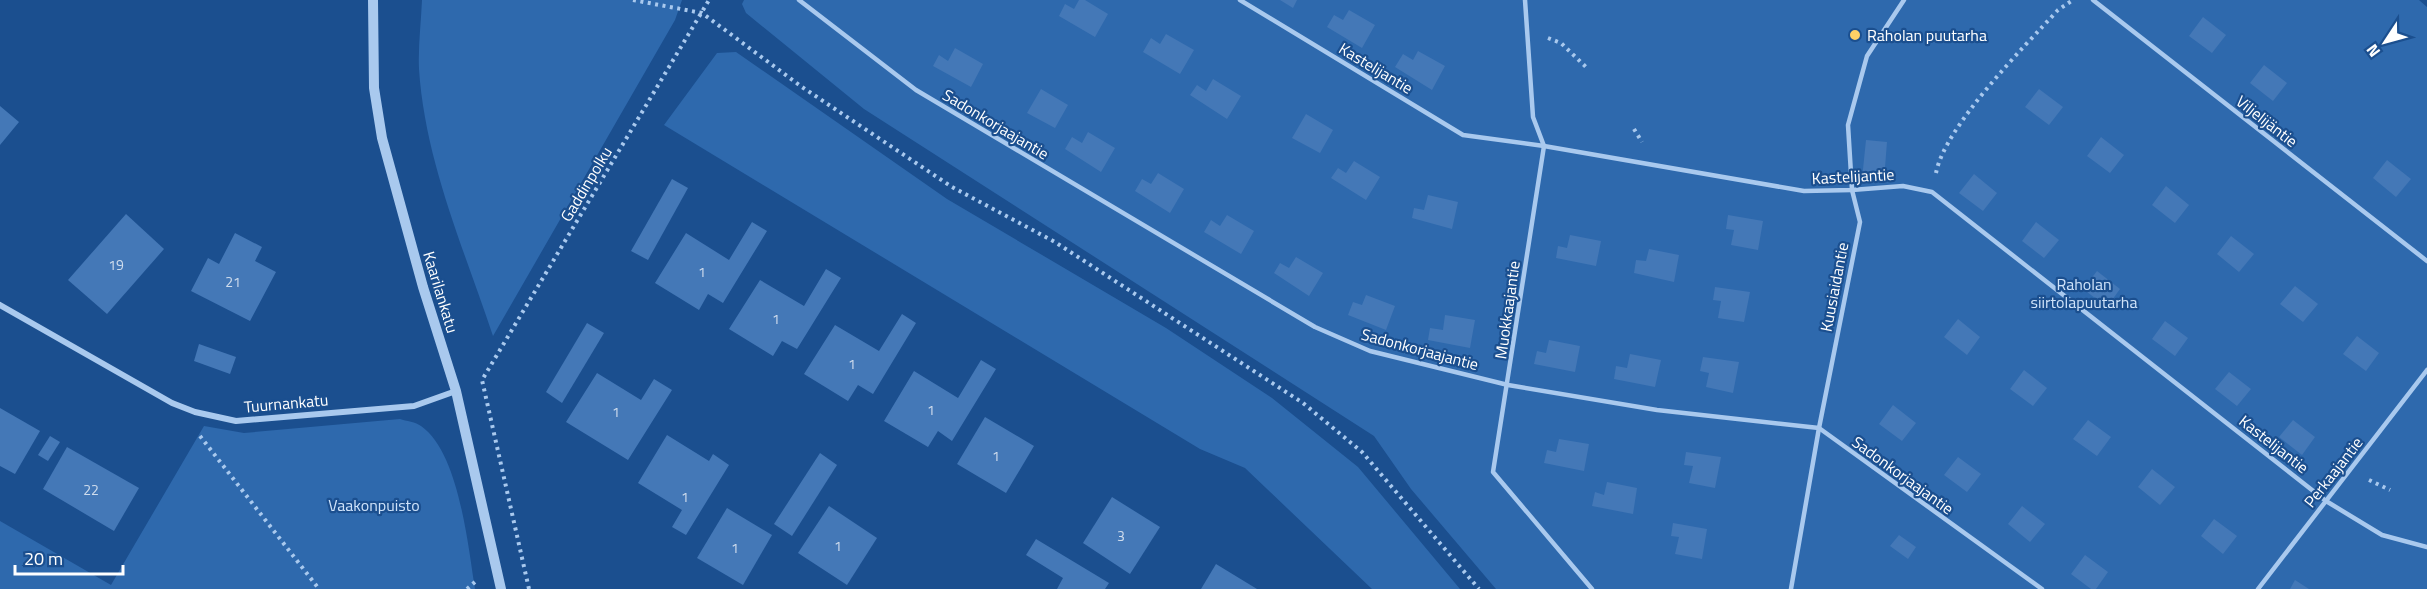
<svg xmlns="http://www.w3.org/2000/svg" width="2427" height="589" font-family="'Titillium Web',sans-serif">
  <rect width="100%" height="100%" fill="#1b4f8f"/>
  <g fill="#2e69ad">
    <path d="M 422,0 L 682,0 L 675,20 L 493,336 C 464,249 425,161 419,69 C 418,47 421,23 422,0 Z"/>
    <path d="M 744,0 L 2419,0 L 2427,7 L 2427,589 L 1496,589 L 1411,489 L 1374,436 L 864,109 L 746,13 L 742,4 Z"/>
    <path d="M 736,52 L 947,199 L 1166,328 L 1272,398 L 1358,467 L 1460,589 L 1372,589 L 1245,468 L 1200,449 L 664,125 L 717,53 Z"/>
    <path d="M 400,419 C 406,421 416,422 421,426 C 459,452 468,546 475,589 L 0,589 L 0,521 L 111,585 L 204,426 L 244,433 Z"/>
  </g>
  <g fill="#4478b7">
    <path d="M 1079,0 L 1085,0 L 1108,14 L 1095,37 L 1059,16 L 1065,4 L 1074,9 Z"/>
    <path d="M 1280,0 L 1297,0 L 1293,8 Z"/>
    <path d="M 1349,10 L 1375,25 L 1362,48 L 1327,27 L 1334,15 L 1343,20 Z"/>
    <path d="M 2203,17 L 2226,35 L 2212,53 L 2189,36 Z"/>
    <path d="M 1166,34 L 1194,50 L 1180,74 L 1143,52 L 1151,38 L 1160,44 Z"/>
    <path d="M 955,48 L 983,64 L 971,87 L 933,66 L 939,55 L 948,61 Z"/>
    <path d="M 1418,51 L 1445,66 L 1432,90 L 1395,67 L 1403,54 L 1413,60 Z"/>
    <path d="M 2264,65 L 2287,83 L 2273,101 L 2250,83 Z"/>
    <path d="M 1213,79 L 1241,96 L 1227,119 L 1190,95 L 1197,85 L 1206,91 Z"/>
    <path d="M 1041,89 L 1068,105 L 1055,128 L 1027,113 Z"/>
    <path d="M 2039,89 L 2063,107 L 2049,125 L 2025,107 Z"/>
    <path d="M 0,106 L 19,122 L 0,145 Z"/>
    <path d="M 1306,114 L 1333,130 L 1320,153 L 1292,138 Z"/>
    <path d="M 1088,132 L 1115,148 L 1101,172 L 1065,149 L 1072,137 L 1082,143 Z"/>
    <path d="M 2101,137 L 2124,155 L 2110,173 L 2087,156 Z"/>
    <path d="M 1866,140 L 1887,142 L 1884,180 L 1862,179 Z"/>
    <path d="M 2387,160 L 2411,179 L 2396,197 L 2373,178 Z"/>
    <path d="M 1354,161 L 1380,177 L 1366,200 L 1331,178 L 1338,168 L 1346,173 Z"/>
    <path d="M 1158,173 L 1184,189 L 1170,213 L 1135,191 L 1142,179 L 1151,184 Z"/>
    <path d="M 1974,174 L 1997,193 L 1983,211 L 1959,193 Z"/>
    <path d="M 672,179 L 688,188 L 648,260 L 631,251 Z"/>
    <path d="M 2166,186 L 2189,205 L 2175,223 L 2152,205 Z"/>
    <path d="M 1428,195 L 1458,202 L 1452,229 L 1412,218 L 1414,208 L 1424,210 Z"/>
    <path d="M 126,214 L 164,249 L 107,314 L 68,280 Z"/>
    <path d="M 1227,215 L 1254,231 L 1241,254 L 1204,232 L 1211,220 L 1220,226 Z"/>
    <path d="M 1728,215 L 1763,221 L 1758,250 L 1731,245 L 1734,230 L 1726,229 Z"/>
    <path d="M 752,222 L 767,231 L 723,303 L 708,294 L 699,310 L 655,283 L 686,233 L 729,260 Z"/>
    <path d="M 2036,222 L 2059,240 L 2044,258 L 2022,241 Z"/>
    <path d="M 235,233 L 262,247 L 255,261 L 276,272 L 250,321 L 191,291 L 208,258 L 219,264 Z"/>
    <path d="M 1570,235 L 1601,241 L 1596,266 L 1556,258 L 1558,246 L 1567,248 Z"/>
    <path d="M 2231,236 L 2254,254 L 2239,272 L 2217,254 Z"/>
    <path d="M 1649,249 L 1679,255 L 1674,282 L 1634,273 L 1636,260 L 1646,261 Z"/>
    <path d="M 1296,257 L 1323,273 L 1309,296 L 1274,273 L 1280,263 L 1289,268 Z"/>
    <path d="M 826,269 L 841,278 L 797,349 L 782,341 L 773,356 L 729,329 L 760,280 L 804,306 Z"/>
    <path d="M 2097,271 L 2120,289 L 2107,307 L 2083,289 Z"/>
    <path d="M 2295,286 L 2318,304 L 2303,322 L 2280,304 Z"/>
    <path d="M 1715,287 L 1750,292 L 1744,322 L 1718,318 L 1721,301 L 1713,300 Z"/>
    <path d="M 1366,295 L 1395,306 L 1386,330 L 1348,315 L 1353,302 L 1362,305 Z"/>
    <path d="M 902,314 L 916,323 L 873,394 L 858,385 L 848,401 L 804,374 L 835,325 L 879,351 Z"/>
    <path d="M 1445,315 L 1475,320 L 1470,348 L 1428,340 L 1430,328 L 1443,330 Z"/>
    <path d="M 1958,319 L 1980,337 L 1967,355 L 1944,337 Z"/>
    <path d="M 2165,321 L 2188,338 L 2175,356 L 2152,339 Z"/>
    <path d="M 587,323 L 604,333 L 562,403 L 546,392 Z"/>
    <path d="M 2357,336 L 2379,353 L 2366,371 L 2343,354 Z"/>
    <path d="M 1549,340 L 1580,346 L 1575,372 L 1534,364 L 1537,351 L 1546,353 Z"/>
    <path d="M 199,344 L 236,357 L 230,374 L 194,361 Z"/>
    <path d="M 1630,354 L 1661,360 L 1655,387 L 1614,379 L 1616,366 L 1627,368 Z"/>
    <path d="M 1703,357 L 1739,362 L 1733,393 L 1706,387 L 1709,373 L 1700,371 Z"/>
    <path d="M 981,360 L 996,369 L 952,441 L 938,431 L 928,447 L 884,421 L 914,371 L 958,398 Z"/>
    <path d="M 2024,370 L 2047,388 L 2033,406 L 2010,389 Z"/>
    <path d="M 2229,372 L 2251,389 L 2237,406 L 2215,389 Z"/>
    <path d="M 597,373 L 641,400 L 654,379 L 672,390 L 628,460 L 566,422 Z"/>
    <path d="M 1893,405 L 1916,423 L 1902,441 L 1879,424 Z"/>
    <path d="M 0,408 L 40,431 L 15,474 L 0,466 Z"/>
    <path d="M 985,417 L 1034,446 L 1006,493 L 957,464 Z"/>
    <path d="M 2088,420 L 2111,437 L 2097,456 L 2073,439 Z"/>
    <path d="M 2293,420 L 2315,437 L 2302,455 L 2279,437 Z"/>
    <path d="M 667,435 L 709,461 L 713,454 L 729,465 L 686,535 L 672,527 L 682,510 L 638,483 Z"/>
    <path d="M 50,436 L 60,442 L 48,461 L 38,455 Z"/>
    <path d="M 1559,439 L 1589,444 L 1584,471 L 1544,463 L 1547,450 L 1556,452 Z"/>
    <path d="M 67,447 L 139,488 L 114,531 L 43,489 Z"/>
    <path d="M 1686,452 L 1721,457 L 1715,488 L 1689,483 L 1693,466 L 1684,465 Z"/>
    <path d="M 820,453 L 837,465 L 792,536 L 774,524 Z"/>
    <path d="M 1958,457 L 1981,474 L 1967,492 L 1944,475 Z"/>
    <path d="M 2152,469 L 2175,487 L 2160,505 L 2138,487 Z"/>
    <path d="M 1607,482 L 1637,488 L 1633,514 L 1592,506 L 1595,492 L 1604,495 Z"/>
    <path d="M 1112,497 L 1160,527 L 1130,574 L 1083,543 Z"/>
    <path d="M 829,506 L 877,538 L 847,585 L 798,553 Z"/>
    <path d="M 2022,506 L 2045,524 L 2030,542 L 2008,524 Z"/>
    <path d="M 727,508 L 772,535 L 743,585 L 697,558 Z"/>
    <path d="M 2214,519 L 2237,536 L 2223,554 L 2201,536 Z"/>
    <path d="M 1673,523 L 1707,529 L 1702,559 L 1675,554 L 1679,537 L 1671,536 Z"/>
    <path d="M 1899,535 L 1916,547 L 1908,559 L 1890,546 Z"/>
    <path d="M 1036,539 L 1109,583 L 1105,589 L 1057,589 L 1063,578 L 1026,555 Z"/>
    <path d="M 2085,555 L 2108,572 L 2096,589 L 2091,589 L 2071,574 Z"/>
    <path d="M 1216,564 L 1257,589 L 1201,589 Z"/>
    <path d="M 2295,580 L 2309,589 L 2290,589 Z"/>
  </g>
  <g fill="none" stroke-linecap="round" stroke-linejoin="round">
    <g stroke="#a9c9ee" stroke-width="4" stroke-dasharray="3 4.5" stroke-linecap="butt">
      <path d="M 633,0 L 702,13 L 802,87 L 952,187 L 1055,242 L 1303,403 L 1362,452 L 1479,589"/>
      <path d="M 1548,38 L 1561,43 L 1586,67"/>
      <path d="M 1634,129 L 1642,142"/>
      <path d="M 1936,173 C 1945,126 2024,47 2058,10 L 2073,0"/>
      <path d="M 200,436 L 319,589"/>
      <path d="M 2369,480 L 2390,490"/>
      <path d="M 467,589 L 475,582"/>
      <path d="M 529,589 L 482,380 L 709,0"/>
    </g>
    <g stroke="#a9c9ee" stroke-width="4.5">
      <path d="M 799,0 L 916,90 L 1315,327 L 1370,351 L 1508,385 L 1657,410 L 1819,428 L 2042,589"/>
      <path d="M 1240,0 L 1463,135 L 1544,146 L 1804,191 L 1852,190 L 1903,186 L 1932,192 L 2326,501 L 2382,535 L 2427,547"/>
      <path d="M 1525,0 L 1533,117 L 1544,146 L 1493,472 L 1592,589"/>
      <path d="M 2093,0 L 2427,261"/>
      <path d="M 1791,589 L 1819,428 L 1860,222 L 1852,190 L 1848,125 L 1867,56 L 1904,0"/>
      <path d="M 2258,589 L 2427,370"/>
    </g>
    <path stroke="#a9c9ee" stroke-width="6" d="M 0,305 L 172,403 L 195,412 L 236,421 L 414,406 L 456,391"/>
    <path stroke="#a9c9ee" stroke-width="10" d="M 373,0 L 374,88 L 382,138 L 423,287 L 456,391 L 501,589"/>
  </g>
  <circle fill="#ffd166" stroke="#1b4f8f" stroke-width="2" cx="1855" cy="35" r="6"/>
  <g text-anchor="middle" dominant-baseline="central" stroke-width="4.5" stroke-linejoin="round" paint-order="stroke">
    <g font-size="14" fill="#d0dded">
      <text x="116" y="264">19</text>
      <text x="702" y="271">1</text>
      <text x="233" y="281">21</text>
      <text x="776" y="318">1</text>
      <text x="852" y="363">1</text>
      <text x="931" y="409">1</text>
      <text x="616" y="411">1</text>
      <text x="996" y="455">1</text>
      <text x="91" y="489">22</text>
      <text x="685" y="496">1</text>
      <text x="1121" y="535">3</text>
      <text x="838" y="545">1</text>
      <text x="735" y="547">1</text>
    </g>
    <g font-size="16" fill="#fff" stroke="#1b4f8f" text-anchor="start">
      <text x="1867" y="35">Raholan puutarha</text>
    </g>
    <g font-size="16" fill="#fff" stroke="#1b4f8f">
      <text transform="translate(1376 68) rotate(31)">Kastelijantie</text>
      <text transform="translate(2267 121) rotate(38)">Viljelijäntie</text>
      <text transform="translate(996 124) rotate(31)">Sadonkorjaajantie</text>
      <text transform="translate(1853 176) rotate(-3)">Kastelijantie</text>
      <text transform="translate(586 184) rotate(-59)">Gaddinpolku</text>
      <text transform="translate(1834 287) rotate(-79)">Kuusiaidantie</text>
      <text transform="translate(441 292) rotate(73)">Kaarilankatu</text>
      <text transform="translate(1507 310) rotate(-82)">Muokkaajantie</text>
      <text transform="translate(1420 349) rotate(15)">Sadonkorjaajantie</text>
      <text transform="translate(286 403) rotate(-5)">Tuurnankatu</text>
      <text transform="translate(2274 444) rotate(38)">Kastelijantie</text>
      <text transform="translate(2333 472) rotate(-52)">Perkaajantie</text>
      <text transform="translate(1903 475) rotate(36)">Sadonkorjaajantie</text>
    </g>
    <g font-size="16" fill="#cfe3fa" stroke="#1b4f8f">
      <text x="2084" y="284">Raholan<tspan x="2084" dy="18">siirtolapuutarha</tspan></text>
      <text x="374" y="505">Vaakonpuisto</text>
    </g>
  </g>
  <g transform="translate(2385 42) rotate(234)" stroke="#1b4f8f" stroke-width="4.5" paint-order="stroke">
  <path d="M0-4.5L10 22L0 15L-10 22Z" fill="#ffffff"/>
  <text y="-9" font-size="16" font-weight="bold" text-anchor="middle" fill="#ffffff">N</text>
  </g>
  <path d="M15 565v9h108v-9" fill="none" stroke="#ffffff" stroke-width="3"/>
  <text x="24" y="565" font-size="18" fill="#ffffff" stroke="#1b4f8f" stroke-width="4.5" paint-order="stroke">20 m</text>
</svg>
